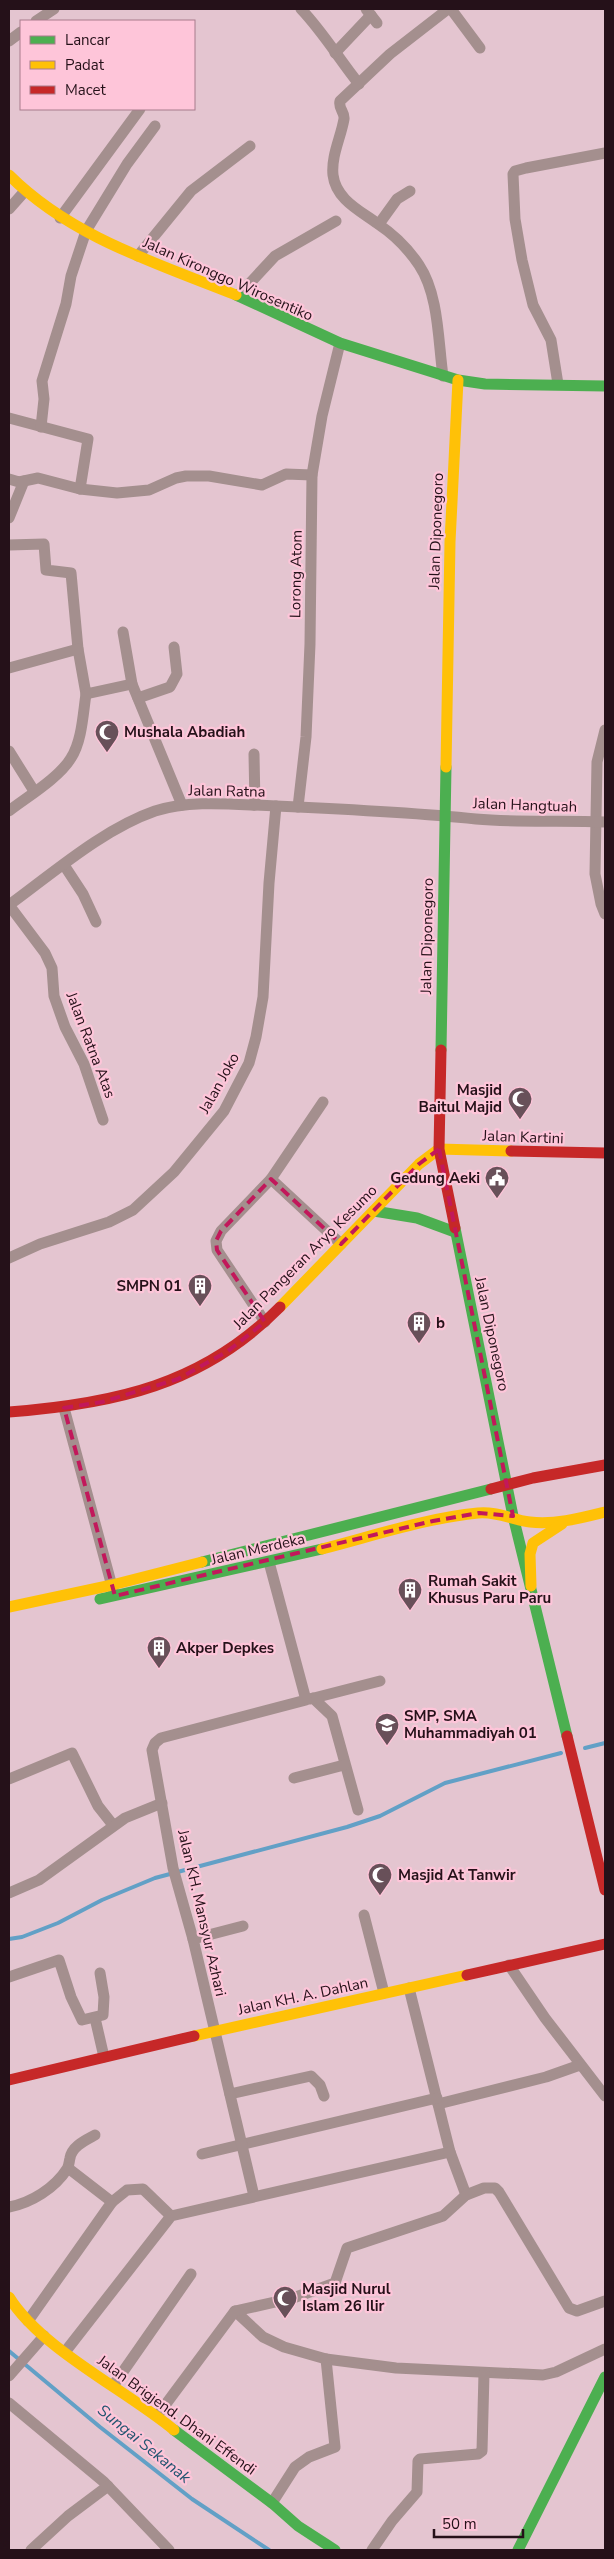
<svg xmlns="http://www.w3.org/2000/svg" width="614" height="2559" font-family="'Nunito Sans',sans-serif">
  <rect width="100%" height="100%" fill="#e4c5d0"/>
  <g fill="none" stroke-linecap="round" stroke-linejoin="round">
    <g stroke="#62a0c6" stroke-width="4">
      <path d="M 585,1748 L 605,1743"/>
      <path d="M 9,1939 L 22,1937 L 58,1923 L 102,1900 L 155,1878 L 347,1827 L 380,1816 L 445,1783 L 561,1753"/>
      <path d="M 9,2351 L 100,2427 L 192,2499 L 269,2550"/>
    </g>
    <g stroke="#a48f8e" stroke-width="11">
      <path d="M 301,9 C 323,32 339,59 359,84"/>
      <path d="M 366,9 L 377,23"/>
      <path d="M 451,9 L 480,48"/>
      <path d="M 36,21 L 54,9"/>
      <path d="M 9,41 L 21,32"/>
      <path d="M 335,53 L 371,15"/>
      <path d="M 9,209 L 25,191"/>
      <path d="M 60,218 L 140,109"/>
      <path d="M 379,224 L 397,199 L 410,191"/>
      <path d="M 138,256 L 191,191 L 250,146"/>
      <path d="M 238,296 L 275,256 L 336,221"/>
      <path d="M 443,376 C 438,341 439,295 419,265 C 409,250 393,234 378,224 C 361,211 336,200 333,175 C 331,156 341,137 344,119 C 345,112 338,109 340,101 L 390,54 L 448,9"/>
      <path d="M 558,384 L 551,340 L 533,305 L 522,260 L 515,219 L 513,174 L 515,171 L 526,168 L 605,153"/>
      <path d="M 9,418 L 88,439 L 80,489"/>
      <path d="M 41,427 L 44,399 L 42,381 L 66,304 L 71,276 L 86,231 L 127,164 L 155,126"/>
      <path d="M 9,479 L 19,482 L 38,478 L 80,489 L 117,493 L 149,490 L 176,478 L 186,476 L 209,476 L 262,485 L 286,474 L 312,475"/>
      <path d="M 9,518 L 24,481"/>
      <path d="M 9,545 L 44,544 L 46,570 L 71,573 L 78,649 L 86,694 L 132,684 L 182,805"/>
      <path d="M 123,632 L 132,684"/>
      <path d="M 9,668 L 78,649"/>
      <path d="M 138,698 L 170,687 L 177,674 L 174,647"/>
      <path d="M 605,730 L 597,762 L 595,874 L 601,904 L 605,914"/>
      <path d="M 9,751 L 34,791"/>
      <path d="M 254,754 L 255,805"/>
      <path d="M 298,807 L 306,737 L 310,644 L 312,475 L 322,416 L 340,343"/>
      <path d="M 9,811 C 27,797 59,778 71,758 C 82,741 83,714 86,694"/>
      <path d="M 64,865 L 83,894 L 96,922"/>
      <path d="M 9,905 C 53,873 103,829 155,811 C 193,799 237,805 276,806 C 343,809 410,812 476,819 C 519,823 562,820 605,822"/>
      <path d="M 9,905 L 45,953 L 52,968 L 54,996 L 65,1027 L 84,1064 L 103,1120"/>
      <path d="M 271,1179 L 341,1244"/>
      <path d="M 9,1258 L 40,1244 L 109,1222 L 133,1210 L 174,1172 L 224,1111 L 249,1063 L 256,1037 L 263,997 L 269,883 L 276,806"/>
      <path d="M 265,1322 L 217,1250 L 216,1241 L 221,1231 L 271,1179 L 323,1102"/>
      <path d="M 64,1408 L 113,1590"/>
      <path d="M 313,1698 L 332,1716 L 358,1810"/>
      <path d="M 310,1699 L 380,1681"/>
      <path d="M 294,1778 L 344,1765"/>
      <path d="M 9,1779 L 72,1753 L 98,1806 L 113,1825"/>
      <path d="M 9,1893 L 39,1880 L 125,1818 L 162,1803"/>
      <path d="M 364,1915 L 384,1993"/>
      <path d="M 193,1939 L 243,1926"/>
      <path d="M 509,1965 L 545,2018 L 605,2096"/>
      <path d="M 9,1977 L 59,1960 L 71,1997 L 82,2020 L 103,2015 L 104,1997 L 100,1973"/>
      <path d="M 409,1988 L 450,2152 L 466,2195"/>
      <path d="M 95,2018 L 104,2057"/>
      <path d="M 230,2094 L 311,2076 L 320,2085 L 324,2096"/>
      <path d="M 438,2104 L 546,2077 L 580,2065"/>
      <path d="M 202,2154 L 437,2098"/>
      <path d="M 254,2196 L 193,1939 L 173,1868 L 152,1750 L 155,1743 L 161,1738 L 306,1700 L 269,1562"/>
      <path d="M 112,2202 L 127,2190 L 143,2189 L 171,2216"/>
      <path d="M 9,2207 C 31,2203 55,2188 67,2169 C 69,2166 69,2162 70,2158 C 72,2146 86,2140 95,2135"/>
      <path d="M 235,2311 L 263,2337 L 284,2347 L 326,2359 L 396,2368 L 543,2375 L 556,2372 L 605,2349"/>
      <path d="M 28,2321 L 112,2202 L 68,2168"/>
      <path d="M 65,2352 L 171,2216 L 450,2152"/>
      <path d="M 9,2376 L 44,2336"/>
      <path d="M 113,2386 L 191,2274"/>
      <path d="M 9,2403 L 104,2482 L 169,2550"/>
      <path d="M 157,2416 L 235,2311 L 293,2298 L 335,2283 L 347,2248 L 443,2216 L 466,2195 L 484,2188 L 495,2188 L 499,2192 L 569,2308 L 577,2311 L 605,2301"/>
      <path d="M 272,2503 L 295,2467 L 309,2457 L 335,2447 L 326,2359"/>
      <path d="M 31,2550 L 68,2516 L 108,2486"/>
      <path d="M 372,2550 L 392,2521 L 417,2492 L 418,2461 L 420,2459 L 478,2454 L 482,2451 L 484,2373"/>
    </g>
    <g stroke="#4caf50" stroke-width="11">
      <path d="M 236,295 L 340,343 L 458,380 L 485,384 L 605,386"/>
      <path d="M 441,1050 L 446,767"/>
      <path d="M 374,1211 L 417,1218 L 455,1232"/>
      <path d="M 455,1228 L 513,1516 L 567,1736"/>
      <path d="M 202,1562 L 491,1489"/>
      <path d="M 100,1599 L 322,1549"/>
      <path d="M 174,2430 L 272,2503 L 298,2526 L 335,2550"/>
      <path d="M 518,2550 L 605,2377"/>
    </g>
    <g stroke="#ffc107" stroke-width="11">
      <path d="M 9,175 C 71,237 156,263 236,295"/>
      <path d="M 446,767 L 450,542 L 458,380"/>
      <path d="M 280,1307 L 419,1164 L 439,1149 L 511,1151"/>
      <path d="M 322,1549 C 373,1536 426,1518 478,1513 C 497,1511 512,1520 530,1522 C 555,1525 581,1518 605,1512"/>
      <path d="M 531,1586 L 530,1554 L 533,1543 L 562,1524"/>
      <path d="M 9,1607 L 112,1585 L 202,1562"/>
      <path d="M 194,2036 L 467,1975"/>
      <path d="M 9,2297 C 41,2349 126,2390 174,2430"/>
    </g>
    <g stroke="#c62828" stroke-width="11">
      <path d="M 441,1050 L 439,1149 L 455,1228"/>
      <path d="M 511,1151 L 605,1153"/>
      <path d="M 9,1412 C 114,1404 203,1385 280,1307"/>
      <path d="M 491,1489 L 533,1478 L 605,1465"/>
      <path d="M 567,1736 L 605,1890"/>
      <path d="M 467,1975 L 605,1944"/>
      <path d="M 9,2080 L 194,2036"/>
    </g>
  </g>
  <path fill="none" stroke="#c2185b" stroke-width="4" stroke-dasharray="10 6" stroke-linejoin="round" d="M 439,1149 L 513,1516 L 479,1513 L 433,1521 L 115,1596 L 64,1408 L 102,1402 L 178,1379 L 228,1351 L 265,1322 L 217,1250 L 216,1241 L 221,1231 L 271,1179 L 341,1244 L 419,1164 Z"/>
  <defs>
    <symbol id="mosque-pin" viewBox="-11 -11 22 30"><path d="M0 17L-7.5 6A9.5 9.5 0 1 1 7.5 6Z" fill="#685059" stroke="#fec5d9"/><path d="M3.5-4.9A6 6 0 1 0 3.5 4.9A5 5 0 1 1 3.5-4.9Z" fill="#fff"/></symbol>
    <symbol id="civic-pin" viewBox="-11 -11 22 30"><path d="M0 17L-7.5 6A9.5 9.5 0 1 1 7.5 6Z" fill="#685059" stroke="#fec5d9"/><path d="M-.6-6.5H3V-4.5H.6V-3L4-1V1h2V6H-6V1h2V-1L-.6-3ZM-1.2 2.5V6h2.4V2.5Z" fill="#fff"/></symbol>
    <symbol id="building-pin" viewBox="-11 -11 22 30"><path d="M0 17L-7.5 6A9.5 9.5 0 1 1 7.5 6Z" fill="#685059" stroke="#fec5d9"/><path d="M-4-6H4V6H1V3H-1V6H-4ZM-2.5-4.3h1.7v1.8h-1.7ZM.8-4.3h1.7v1.8H.8ZM-2.5-1h1.7V.8h-1.7ZM.8-1h1.7V.8H.8Z" fill="#fff"/></symbol>
    <symbol id="school-pin" viewBox="-11 -11 22 30"><path d="M0 17L-7.5 6A9.5 9.5 0 1 1 7.5 6Z" fill="#685059" stroke="#fec5d9"/><path d="M0-5L7-2L0 1L-7-2ZM-4 1L0 2.5L4 1V4Q0 6-4 4Z" fill="#fff"/></symbol>
  </defs>
  <g fill-rule="evenodd">
    <use href="#mosque-pin" x="93" y="718" width="28" height="38"/>
    <use href="#mosque-pin" x="506" y="1085" width="28" height="38"/>
    <use href="#civic-pin" x="483" y="1164" width="28" height="38"/>
    <use href="#building-pin" x="186" y="1272" width="28" height="38"/>
    <use href="#building-pin" x="405" y="1309" width="28" height="38"/>
    <use href="#building-pin" x="396" y="1576" width="28" height="38"/>
    <use href="#building-pin" x="145" y="1634" width="28" height="38"/>
    <use href="#school-pin" x="373" y="1711" width="28" height="38"/>
    <use href="#mosque-pin" x="366" y="1861" width="28" height="38"/>
    <use href="#mosque-pin" x="271" y="2284" width="28" height="38"/>
  </g>
  <g text-anchor="middle" dominant-baseline="central" stroke-width="4.5" stroke-linejoin="round" paint-order="stroke">
    <g font-size="15" fill="#251119" stroke="#fec5d9">
      <text transform="translate(228 279) rotate(24)">Jalan Kironggo Wirosentiko</text>
      <text transform="translate(436 531) rotate(-88)">Jalan Diponegoro</text>
      <text transform="translate(296 574) rotate(-89)">Lorong Atom</text>
      <text transform="translate(227 791) rotate(1)">Jalan Ratna</text>
      <text transform="translate(525 805) rotate(2)">Jalan Hangtuah</text>
      <text transform="translate(427 936) rotate(-89)">Jalan Diponegoro</text>
      <text transform="translate(91 1045) rotate(69)">Jalan Ratna Atas</text>
      <text transform="translate(219 1083) rotate(-61)">Jalan Joko</text>
      <text transform="translate(523 1137) rotate(2)">Jalan Kartini</text>
      <text transform="translate(305 1257) rotate(-45)">Jalan Pangeran Aryo Kesumo</text>
      <text transform="translate(492 1334) rotate(78)">Jalan Diponegoro</text>
      <text transform="translate(258 1549) rotate(-13)">Jalan Merdeka</text>
      <text transform="translate(202 1913) rotate(77)">Jalan KH. Mansyur Azhari</text>
      <text transform="translate(303 1996) rotate(-12)">Jalan KH. A. Dahlan</text>
      <text transform="translate(177 2415) rotate(36)">Jalan Brigjend. Dhani Effendi</text>
    </g>
    <g font-size="15" font-weight="bold" fill="#251119" stroke="#fec5d9" text-anchor="start">
      <text x="124" y="732">Mushala Abadiah</text>
      <text x="502" y="1090" text-anchor="end">Masjid<tspan x="502" dy="17">Baitul Majid</tspan></text>
      <text x="480" y="1178" text-anchor="end">Gedung Aeki</text>
      <text x="182" y="1286" text-anchor="end">SMPN 01</text>
      <text x="436" y="1323">b</text>
      <text x="428" y="1581">Rumah Sakit<tspan x="428" dy="17">Khusus Paru Paru</tspan></text>
      <text x="176" y="1648">Akper Depkes</text>
      <text x="404" y="1716">SMP, SMA<tspan x="404" dy="17">Muhammadiyah 01</tspan></text>
      <text x="398" y="1875">Masjid At Tanwir</text>
      <text x="302" y="2289">Masjid Nurul<tspan x="302" dy="17">Islam 26 Ilir</tspan></text>
    </g>
    <g font-size="16" font-style="italic" fill="#225570" stroke="#fec5d9">
      <text transform="translate(144 2444) rotate(39)">Sungai Sekanak</text>
    </g>
  </g>
  <rect width="614" height="2559" fill="none" stroke="#251119" stroke-width="20"/>
  <rect x="20" y="20" width="175" height="90" fill="#fec5d9" stroke="#a77d8c"/>
  <rect x="30" y="36" width="25" height="8" fill="#4caf50" stroke="#a77d8c"/>
  <text x="65" y="45" font-size="15" fill="#251119">Lancar</text>
  <rect x="30" y="61" width="25" height="8" fill="#ffc107" stroke="#a77d8c"/>
  <text x="65" y="70" font-size="15" fill="#251119">Padat</text>
  <rect x="30" y="86" width="25" height="8" fill="#c62828" stroke="#a77d8c"/>
  <text x="65" y="95" font-size="15" fill="#251119">Macet</text>
  <path d="M434 2529v8h89v-8" fill="none" stroke="#251119" stroke-width="2.5"/>
  <text x="442" y="2529" font-size="15" fill="#251119" stroke="#fec5d9" stroke-width="4" paint-order="stroke">50 m</text>
</svg>
